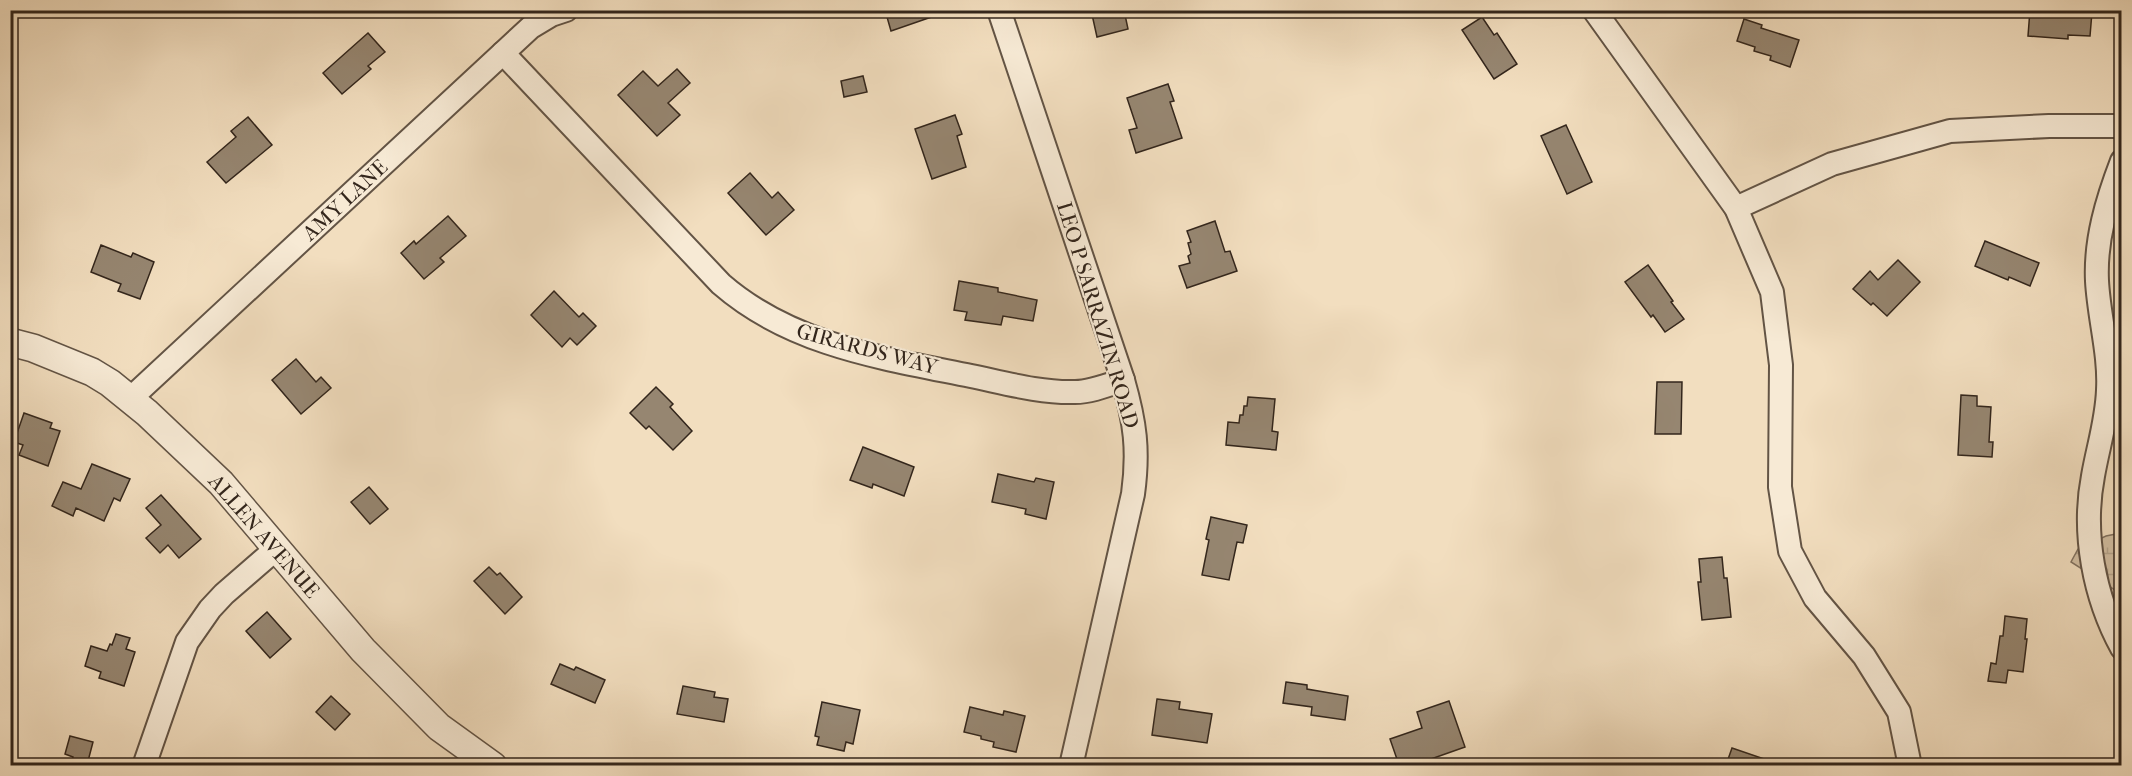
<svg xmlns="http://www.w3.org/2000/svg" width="2132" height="776" font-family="'IM FELL French Canon',serif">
  <defs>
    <pattern id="wetland-marsh" width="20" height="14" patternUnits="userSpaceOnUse" patternTransform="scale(1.5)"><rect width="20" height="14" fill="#d2bfa3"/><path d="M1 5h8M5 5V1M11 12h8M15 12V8" fill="none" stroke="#b5a48c"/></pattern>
  </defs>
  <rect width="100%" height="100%" fill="#f2debf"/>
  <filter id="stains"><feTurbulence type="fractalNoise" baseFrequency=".00333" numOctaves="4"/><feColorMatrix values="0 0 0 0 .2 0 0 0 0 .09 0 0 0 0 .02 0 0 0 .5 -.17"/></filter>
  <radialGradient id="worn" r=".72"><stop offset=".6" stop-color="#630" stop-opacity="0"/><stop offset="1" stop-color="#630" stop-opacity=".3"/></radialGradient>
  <path fill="url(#wetland-marsh)" stroke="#827260" stroke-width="1.5" d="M 2121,533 L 2121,594 L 2071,562 L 2078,549 L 2106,536 Z"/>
  <g fill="#968671" stroke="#33261c" stroke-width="1.5">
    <path d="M 885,10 L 942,10 L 943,13 L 891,31 Z"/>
    <path d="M 1091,10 L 1124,10 L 1128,29 L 1097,37 Z"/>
    <path d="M 2030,10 L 2092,12 L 2090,36 L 2068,35 L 2068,39 L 2028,36 Z"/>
    <path d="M 1482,17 L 1494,35 L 1497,33 L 1517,64 L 1494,79 L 1462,30 Z"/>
    <path d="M 1744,19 L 1762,25 L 1761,28 L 1799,40 L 1790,67 L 1770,60 L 1771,56 L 1754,51 L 1755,47 L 1737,41 Z"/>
    <path d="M 368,33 L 385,52 L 368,66 L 371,69 L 342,94 L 323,73 Z"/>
    <path d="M 677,69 L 690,83 L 668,103 L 680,115 L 657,136 L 618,95 L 643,71 L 658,86 Z"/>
    <path d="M 863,76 L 867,92 L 844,97 L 841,81 Z"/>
    <path d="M 1168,84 L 1174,101 L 1170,102 L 1182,138 L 1136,153 L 1129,130 L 1137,128 L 1127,98 Z"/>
    <path d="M 955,115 L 962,134 L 957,136 L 966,167 L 932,179 L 915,129 Z"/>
    <path d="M 248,117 L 272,145 L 226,183 L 207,162 L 236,137 L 231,131 Z"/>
    <path d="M 1566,125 L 1592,182 L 1567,194 L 1541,136 Z"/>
    <path d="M 750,173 L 772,198 L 778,192 L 794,210 L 766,235 L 728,193 Z"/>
    <path d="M 448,216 L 466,236 L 440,258 L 444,262 L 424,279 L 401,253 L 414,241 L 416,244 Z"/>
    <path d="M 1215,221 L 1225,252 L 1230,251 L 1237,271 L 1187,288 L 1179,266 L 1190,263 L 1188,256 L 1191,254 L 1188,243 L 1191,242 L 1187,231 Z"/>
    <path d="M 1985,241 L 2039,263 L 2030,286 L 2009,277 L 2008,280 L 1975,266 Z"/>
    <path d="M 101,245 L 131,257 L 133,253 L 154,262 L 140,299 L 118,291 L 121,284 L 91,272 Z"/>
    <path d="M 1898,260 L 1920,282 L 1887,316 L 1873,303 L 1871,305 L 1853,289 L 1870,271 L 1878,280 Z"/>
    <path d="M 1648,265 L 1673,301 L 1671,302 L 1684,319 L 1665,332 L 1653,315 L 1651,317 L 1625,282 Z"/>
    <path d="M 959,281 L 998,288 L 998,292 L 1037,300 L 1033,321 L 1003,316 L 1001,325 L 965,320 L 967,312 L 954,310 Z"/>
    <path d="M 554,291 L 579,317 L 583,313 L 596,326 L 577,345 L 570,338 L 562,347 L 531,315 Z"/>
    <path d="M 296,359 L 316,382 L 321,377 L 331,388 L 301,414 L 272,380 Z"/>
    <path d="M 1657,382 L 1682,382 L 1681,434 L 1655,434 Z"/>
    <path d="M 656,387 L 673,404 L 670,407 L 692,431 L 673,450 L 649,426 L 646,429 L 630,413 Z"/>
    <path d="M 1961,395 L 1977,396 L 1977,406 L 1991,407 L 1989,442 L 1993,442 L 1992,457 L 1958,455 Z"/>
    <path d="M 1248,397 L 1275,399 L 1272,431 L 1278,432 L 1276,450 L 1226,445 L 1228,422 L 1239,423 L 1240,415 L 1243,415 L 1244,406 L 1247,406 Z"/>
    <path d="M 24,413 L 52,423 L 50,428 L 60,431 L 48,466 L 19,455 L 23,445 L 14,442 Z"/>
    <path d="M 863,447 L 914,467 L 904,496 L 873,484 L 872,488 L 850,480 Z"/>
    <path d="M 92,464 L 130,479 L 120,501 L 114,498 L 104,521 L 76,508 L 73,516 L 52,506 L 63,482 L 81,489 Z"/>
    <path d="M 998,474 L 1034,482 L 1036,478 L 1054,482 L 1046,519 L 1025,514 L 1026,509 L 992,502 Z"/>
    <path d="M 369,487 L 388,509 L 370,524 L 351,502 Z"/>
    <path d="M 161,495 L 201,539 L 179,558 L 168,545 L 160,553 L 146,538 L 161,525 L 146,508 Z"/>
    <path d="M 1211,517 L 1247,525 L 1243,543 L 1237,542 L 1229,580 L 1202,575 L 1209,540 L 1206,539 Z"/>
    <path d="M 1722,557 L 1724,578 L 1727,578 L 1731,617 L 1702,620 L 1698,582 L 1701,582 L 1699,559 Z"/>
    <path d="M 489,567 L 497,575 L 500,573 L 522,597 L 505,614 L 474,581 Z"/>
    <path d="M 267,612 L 291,639 L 270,658 L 246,631 Z"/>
    <path d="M 2005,616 L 2027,619 L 2025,639 L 2027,639 L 2023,672 L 2008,670 L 2006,683 L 1988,681 L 1991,663 L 1996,664 L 2000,636 L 2003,636 Z"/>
    <path d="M 116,634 L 130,638 L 126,649 L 135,652 L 124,686 L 99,678 L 101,672 L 85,666 L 91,646 L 107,651 L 110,644 L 112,645 Z"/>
    <path d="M 560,664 L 574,670 L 576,667 L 605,680 L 595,703 L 551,684 Z"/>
    <path d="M 1286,682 L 1307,685 L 1307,689 L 1348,696 L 1345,720 L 1311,715 L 1312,707 L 1283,703 Z"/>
    <path d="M 683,686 L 715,692 L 714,697 L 728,699 L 724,722 L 677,714 Z"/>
    <path d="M 331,696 L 350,714 L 335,730 L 316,712 Z"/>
    <path d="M 1157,699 L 1180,702 L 1179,709 L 1212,714 L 1207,743 L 1152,735 Z"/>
    <path d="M 1449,701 L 1465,747 L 1431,759 L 1433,765 L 1399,765 L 1390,739 L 1422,728 L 1417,712 Z"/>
    <path d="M 822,702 L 860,710 L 853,744 L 846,742 L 844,751 L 817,745 L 819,737 L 815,736 Z"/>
    <path d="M 970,707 L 1003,715 L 1004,711 L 1025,716 L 1016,752 L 993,747 L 994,742 L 981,739 L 981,736 L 964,732 Z"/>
    <path d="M 70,736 L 93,742 L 87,765 L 71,765 L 73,757 L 65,754 Z"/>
    <path d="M 1732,748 L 1776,763 L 1776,765 L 1726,765 Z"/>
  </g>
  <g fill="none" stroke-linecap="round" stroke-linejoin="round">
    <defs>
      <g id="minor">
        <path d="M 999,10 L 1123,380 C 1135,422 1139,450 1133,494 L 1071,766"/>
        <path d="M 1594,10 L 1736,208 L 1772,292 L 1781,365 L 1780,487 L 1790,551 L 1815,598 L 1864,656 L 1899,712 L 1910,766"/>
        <path d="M 503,53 L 721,284 C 791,345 882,358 971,376 C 1005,383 1040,393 1075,392 C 1091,392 1108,385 1123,380"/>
        <path d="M 2122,161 C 2107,200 2095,240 2097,281 C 2099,318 2110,354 2108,390 C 2107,420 2098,447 2093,476 C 2082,533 2094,597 2122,648"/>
        <path d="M 1736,208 L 1832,164 L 1950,131 L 2049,126 L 2122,126"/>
        <path d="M 130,399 L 531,27 L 551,15 L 566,10"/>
        <path d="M 144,766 L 187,642 L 210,609 L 224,594 L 276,549"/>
      </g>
      <path id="tertiary" d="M 10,342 L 33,348 L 92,372 L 110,383 L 147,413 L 221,483 L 363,650 L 439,727 L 493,766"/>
    </defs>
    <use href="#minor" stroke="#635445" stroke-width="26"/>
    <use href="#tertiary" stroke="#635445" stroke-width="30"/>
    <use href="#minor" stroke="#f7ead5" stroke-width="22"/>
    <use href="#tertiary" stroke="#f7ead5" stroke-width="27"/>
  </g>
  <g text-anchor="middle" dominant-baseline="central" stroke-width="4.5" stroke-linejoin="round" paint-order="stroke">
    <g font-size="21" fill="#33261c" stroke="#f7ead5">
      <text transform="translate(345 200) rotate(-43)">AMY LANE</text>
      <text transform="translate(1098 315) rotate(73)">LEO P SARRAZIN ROAD</text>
      <text transform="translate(867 349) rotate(15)">GIRARDS WAY</text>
      <text transform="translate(264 536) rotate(49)">ALLEN AVENUE</text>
    </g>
  </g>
  <rect width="2132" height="776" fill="none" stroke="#f2debf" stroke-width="36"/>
  <rect x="12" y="12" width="2108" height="752" fill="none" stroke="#33261c" stroke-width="3"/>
  <rect x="18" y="18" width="2096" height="740" fill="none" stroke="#33261c" stroke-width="1.5"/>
  <rect width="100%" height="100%" filter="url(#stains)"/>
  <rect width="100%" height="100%" fill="url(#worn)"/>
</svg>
